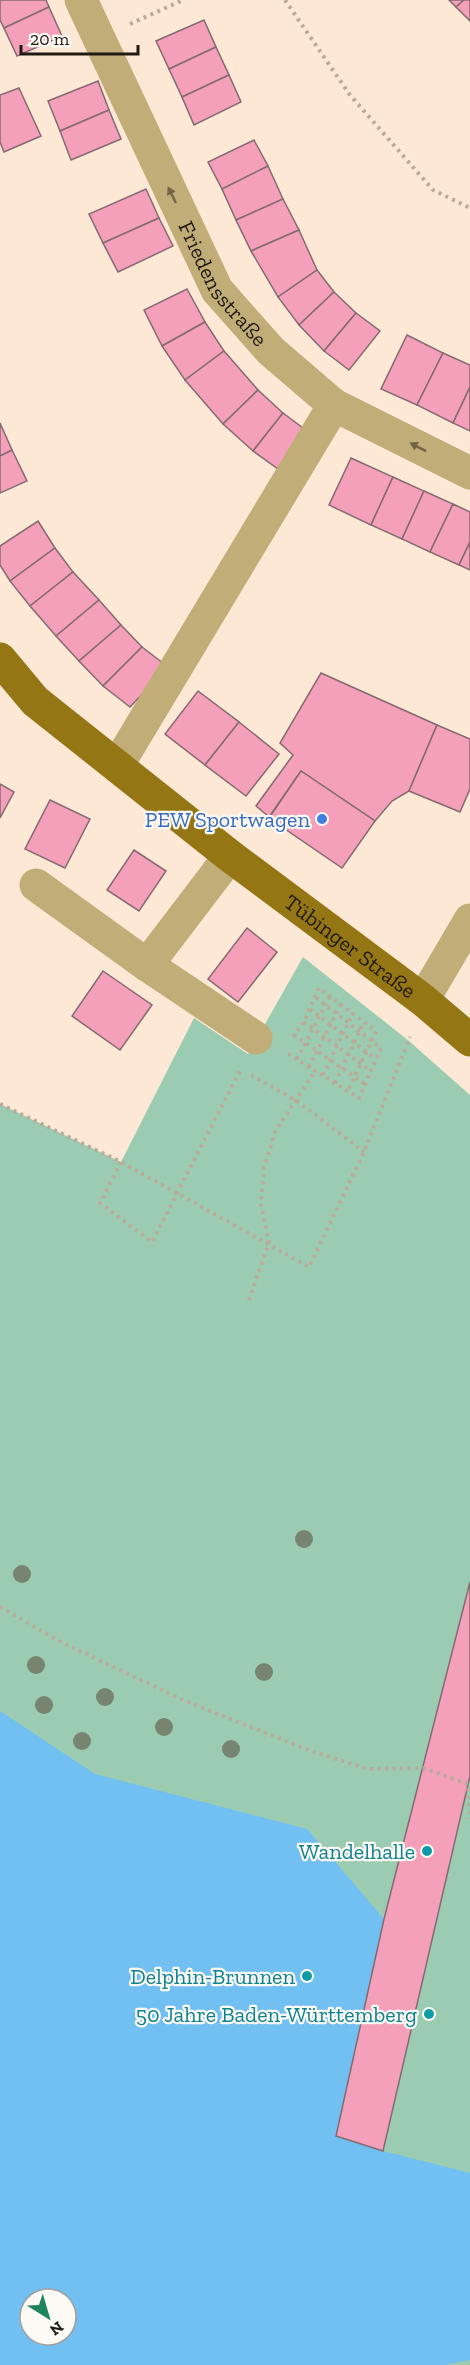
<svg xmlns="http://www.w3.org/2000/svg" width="470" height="2365" font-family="'Zilla Slab',serif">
  <rect width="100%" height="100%" fill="#fde8d5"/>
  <path fill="#9bccb1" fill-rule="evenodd" d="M 303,957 L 409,1041 L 470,1095 L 470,2365 L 0,2365 L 0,1104 L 121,1162 L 194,1018 L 248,1054 ZM 30,2299 L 66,2299 L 66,2335 L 30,2335 Z"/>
  <path fill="#72bff1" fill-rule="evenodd" d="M 0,1711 L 95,1774 L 307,1829 L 384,1919 L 336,2136 L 383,2151 L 470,2173 L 470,2360 L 445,2365 L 0,2365 ZM 30,2299 L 66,2299 L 66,2335 L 30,2335 Z"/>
  <g fill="#f4a0ba" stroke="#846a71" stroke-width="1.5">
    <path d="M 0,0 L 46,0 L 49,7 L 4,28 L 0,20 Z"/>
    <path d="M 449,0 L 464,0 L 456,7 Z"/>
    <path d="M 464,0 L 470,0 L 470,21 L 456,7 Z"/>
    <path d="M 49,7 L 62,36 L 17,56 L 4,28 Z"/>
    <path d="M 204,20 L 216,47 L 169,69 L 156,41 Z"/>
    <path d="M 216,47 L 229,75 L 182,97 L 169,69 Z"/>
    <path d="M 229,75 L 241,102 L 194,125 L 182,97 Z"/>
    <path d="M 98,81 L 109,110 L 60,131 L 48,101 Z"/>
    <path d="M 19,88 L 41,136 L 4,152 L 0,142 L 0,95 Z"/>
    <path d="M 109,110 L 121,139 L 71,160 L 60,131 Z"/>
    <path d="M 254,140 L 268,166 L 222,189 L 208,162 Z"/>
    <path d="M 268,166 L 283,199 L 236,220 L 222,189 Z"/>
    <path d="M 146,189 L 159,218 L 103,243 L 89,214 Z"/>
    <path d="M 283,199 L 299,230 L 251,251 L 236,220 Z"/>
    <path d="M 159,218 L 173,246 L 118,272 L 103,243 Z"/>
    <path d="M 299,230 L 317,270 L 278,297 L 251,251 Z"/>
    <path d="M 317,270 L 334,292 L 299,325 L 278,297 Z"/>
    <path d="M 187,289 L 205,322 L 162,346 L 144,310 Z"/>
    <path d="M 334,292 L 356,313 L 324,351 L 299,325 Z"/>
    <path d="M 356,313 L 380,331 L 349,370 L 324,351 Z"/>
    <path d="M 205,322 L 224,351 L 185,380 L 162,346 Z"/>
    <path d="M 407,335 L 443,353 L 417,405 L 381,389 Z"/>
    <path d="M 224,351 L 258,390 L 223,424 L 185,380 Z"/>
    <path d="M 443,353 L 470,365 L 470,387 L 453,423 L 417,405 Z"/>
    <path d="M 470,387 L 470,431 L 453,423 Z"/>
    <path d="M 258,390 L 283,413 L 253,451 L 223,424 Z"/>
    <path d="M 283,413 L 311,434 L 285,474 L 253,451 Z"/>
    <path d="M 0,423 L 12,450 L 0,456 Z"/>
    <path d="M 12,450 L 27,481 L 0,493 L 0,456 Z"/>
    <path d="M 351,458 L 393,477 L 371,525 L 329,505 Z"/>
    <path d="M 393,477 L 424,491 L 402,539 L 371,525 Z"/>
    <path d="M 424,491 L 453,504 L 430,552 L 402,539 Z"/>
    <path d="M 453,504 L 470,512 L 470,542 L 459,565 L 430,552 Z"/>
    <path d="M 38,521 L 55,548 L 10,581 L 0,565 L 0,546 Z"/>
    <path d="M 470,542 L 470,570 L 459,565 Z"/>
    <path d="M 55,548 L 73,572 L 30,606 L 10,581 Z"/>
    <path d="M 73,572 L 99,600 L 56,636 L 30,606 Z"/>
    <path d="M 99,600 L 121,625 L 79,661 L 56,636 Z"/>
    <path d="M 121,625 L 142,647 L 103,686 L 79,661 Z"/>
    <path d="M 142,647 L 168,667 L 130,707 L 103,686 Z"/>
    <path d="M 321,673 L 437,725 L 409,791 L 392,801 L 375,821 L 301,771 L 269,817 L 256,806 L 293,755 L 280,743 Z"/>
    <path d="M 198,691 L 239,722 L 205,765 L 165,734 Z"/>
    <path d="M 239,722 L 279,754 L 246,796 L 205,765 Z"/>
    <path d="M 437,725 L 470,739 L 470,789 L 460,812 L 409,791 Z"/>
    <path d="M 301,771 L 375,821 L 342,868 L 269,818 Z"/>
    <path d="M 0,784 L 14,792 L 0,818 Z"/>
    <path d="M 50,800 L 90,819 L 65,868 L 25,849 Z"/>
    <path d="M 134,850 L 166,871 L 139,911 L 107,890 Z"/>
    <path d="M 247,928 L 277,952 L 238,1002 L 208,979 Z"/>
    <path d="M 103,971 L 152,1005 L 120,1050 L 72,1016 Z"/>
    <path d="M 470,1582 L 470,1776 L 383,2151 L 336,2136 L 384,1919 Z"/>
  </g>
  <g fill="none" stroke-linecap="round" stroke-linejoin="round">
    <g stroke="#baaa9a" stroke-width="4" stroke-dasharray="3 4.5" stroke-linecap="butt">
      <path d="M 285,0 L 350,95 L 433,190 L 470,208"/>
      <path d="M 130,24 L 183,0"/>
      <path d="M 310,1009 L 376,1059"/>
      <path d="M 304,1022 L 371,1071"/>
      <path d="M 294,1035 L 365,1084"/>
      <path d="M 293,1037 L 304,1022 L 319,988 L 376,1031 L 348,1091"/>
      <path d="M 288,1054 L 359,1098 L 381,1048 L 315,997"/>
      <path d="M 297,1059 L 330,996"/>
      <path d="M 309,1067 L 341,1004"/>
      <path d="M 251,1075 L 297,1101 L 364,1152"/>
      <path d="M 323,1075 L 353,1013"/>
      <path d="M 335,1083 L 364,1022"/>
      <path d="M 0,1104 L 121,1162 L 309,1267 L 364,1152 L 410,1037"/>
      <path d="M 121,1162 L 100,1203 L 152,1242 L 241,1069"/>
      <path d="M 249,1300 L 269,1243 L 261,1205 L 264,1167 L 276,1130 L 316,1070"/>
      <path d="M 0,1607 L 59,1641 L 183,1700 L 311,1751 L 368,1769 L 423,1768 L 468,1784 L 470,1819"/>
    </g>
    <g stroke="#c1ad78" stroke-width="33">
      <path id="s1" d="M 81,0 L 217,290 L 271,351 L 334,405 L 470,473"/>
      <path d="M 117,766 L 334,405"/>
      <path d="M 36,885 L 147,965 L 256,1038"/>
      <path d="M 147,965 L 230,856"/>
      <path d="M 423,1000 L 470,920"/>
    </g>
    <path stroke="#947615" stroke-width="33" id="s2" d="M 0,659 L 35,701 L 230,856 L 423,1000 L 470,1040"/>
  </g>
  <g fill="#788472">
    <circle cx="304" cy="1539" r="9"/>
    <circle cx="22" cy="1574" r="9"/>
    <circle cx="36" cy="1665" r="9"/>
    <circle cx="264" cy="1672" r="9"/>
    <circle cx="105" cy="1697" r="9"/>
    <circle cx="44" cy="1705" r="9"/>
    <circle cx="164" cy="1727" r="9"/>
    <circle cx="82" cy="1741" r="9"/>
    <circle cx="231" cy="1749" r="9"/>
  </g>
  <defs><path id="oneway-solid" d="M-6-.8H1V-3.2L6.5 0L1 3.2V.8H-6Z" transform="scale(1.5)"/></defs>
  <g fill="#716446">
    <use href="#oneway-solid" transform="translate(172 195) rotate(-116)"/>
    <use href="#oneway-solid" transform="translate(418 447) rotate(-153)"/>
  </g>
  <circle fill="#3f7fe0" stroke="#fdf9f5" stroke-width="2" cx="322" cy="819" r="6"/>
  <g fill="#0f9aa8" stroke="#fdf9f5" stroke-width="2">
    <circle cx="427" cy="1851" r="6"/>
    <circle cx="307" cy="1976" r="6"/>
    <circle cx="429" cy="2014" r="6"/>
  </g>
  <g text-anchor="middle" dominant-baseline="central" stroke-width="4.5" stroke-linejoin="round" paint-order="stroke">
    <g font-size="22" fill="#211a13" stroke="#fdf9f5">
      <text stroke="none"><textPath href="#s1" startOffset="318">Friedensstraße</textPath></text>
      <text stroke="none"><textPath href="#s2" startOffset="454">Tübinger Straße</textPath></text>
    </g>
    <g font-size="22" fill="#366cbe" stroke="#fdf9f5" text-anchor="end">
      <text x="310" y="819">PEW Sportwagen</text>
    </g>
    <g font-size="22" fill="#0d838f" stroke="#fdf9f5" text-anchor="end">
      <text x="415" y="1851">Wandelhalle</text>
      <text x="295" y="1976">Delphin-Brunnen</text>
      <text x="417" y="2014">50 Jahre Baden-Württemberg</text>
    </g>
  </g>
  <g transform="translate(48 2317) rotate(143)"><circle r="28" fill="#fdf9f5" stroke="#a5a09b" stroke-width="1.5"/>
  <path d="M0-4.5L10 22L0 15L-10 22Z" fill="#1e845e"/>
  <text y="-9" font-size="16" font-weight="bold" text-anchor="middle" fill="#211a13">N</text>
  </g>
  <path d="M21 45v9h117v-9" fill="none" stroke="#211a13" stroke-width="3"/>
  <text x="30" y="45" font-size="18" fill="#211a13" stroke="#fdf9f5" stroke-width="4.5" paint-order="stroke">20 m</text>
</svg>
